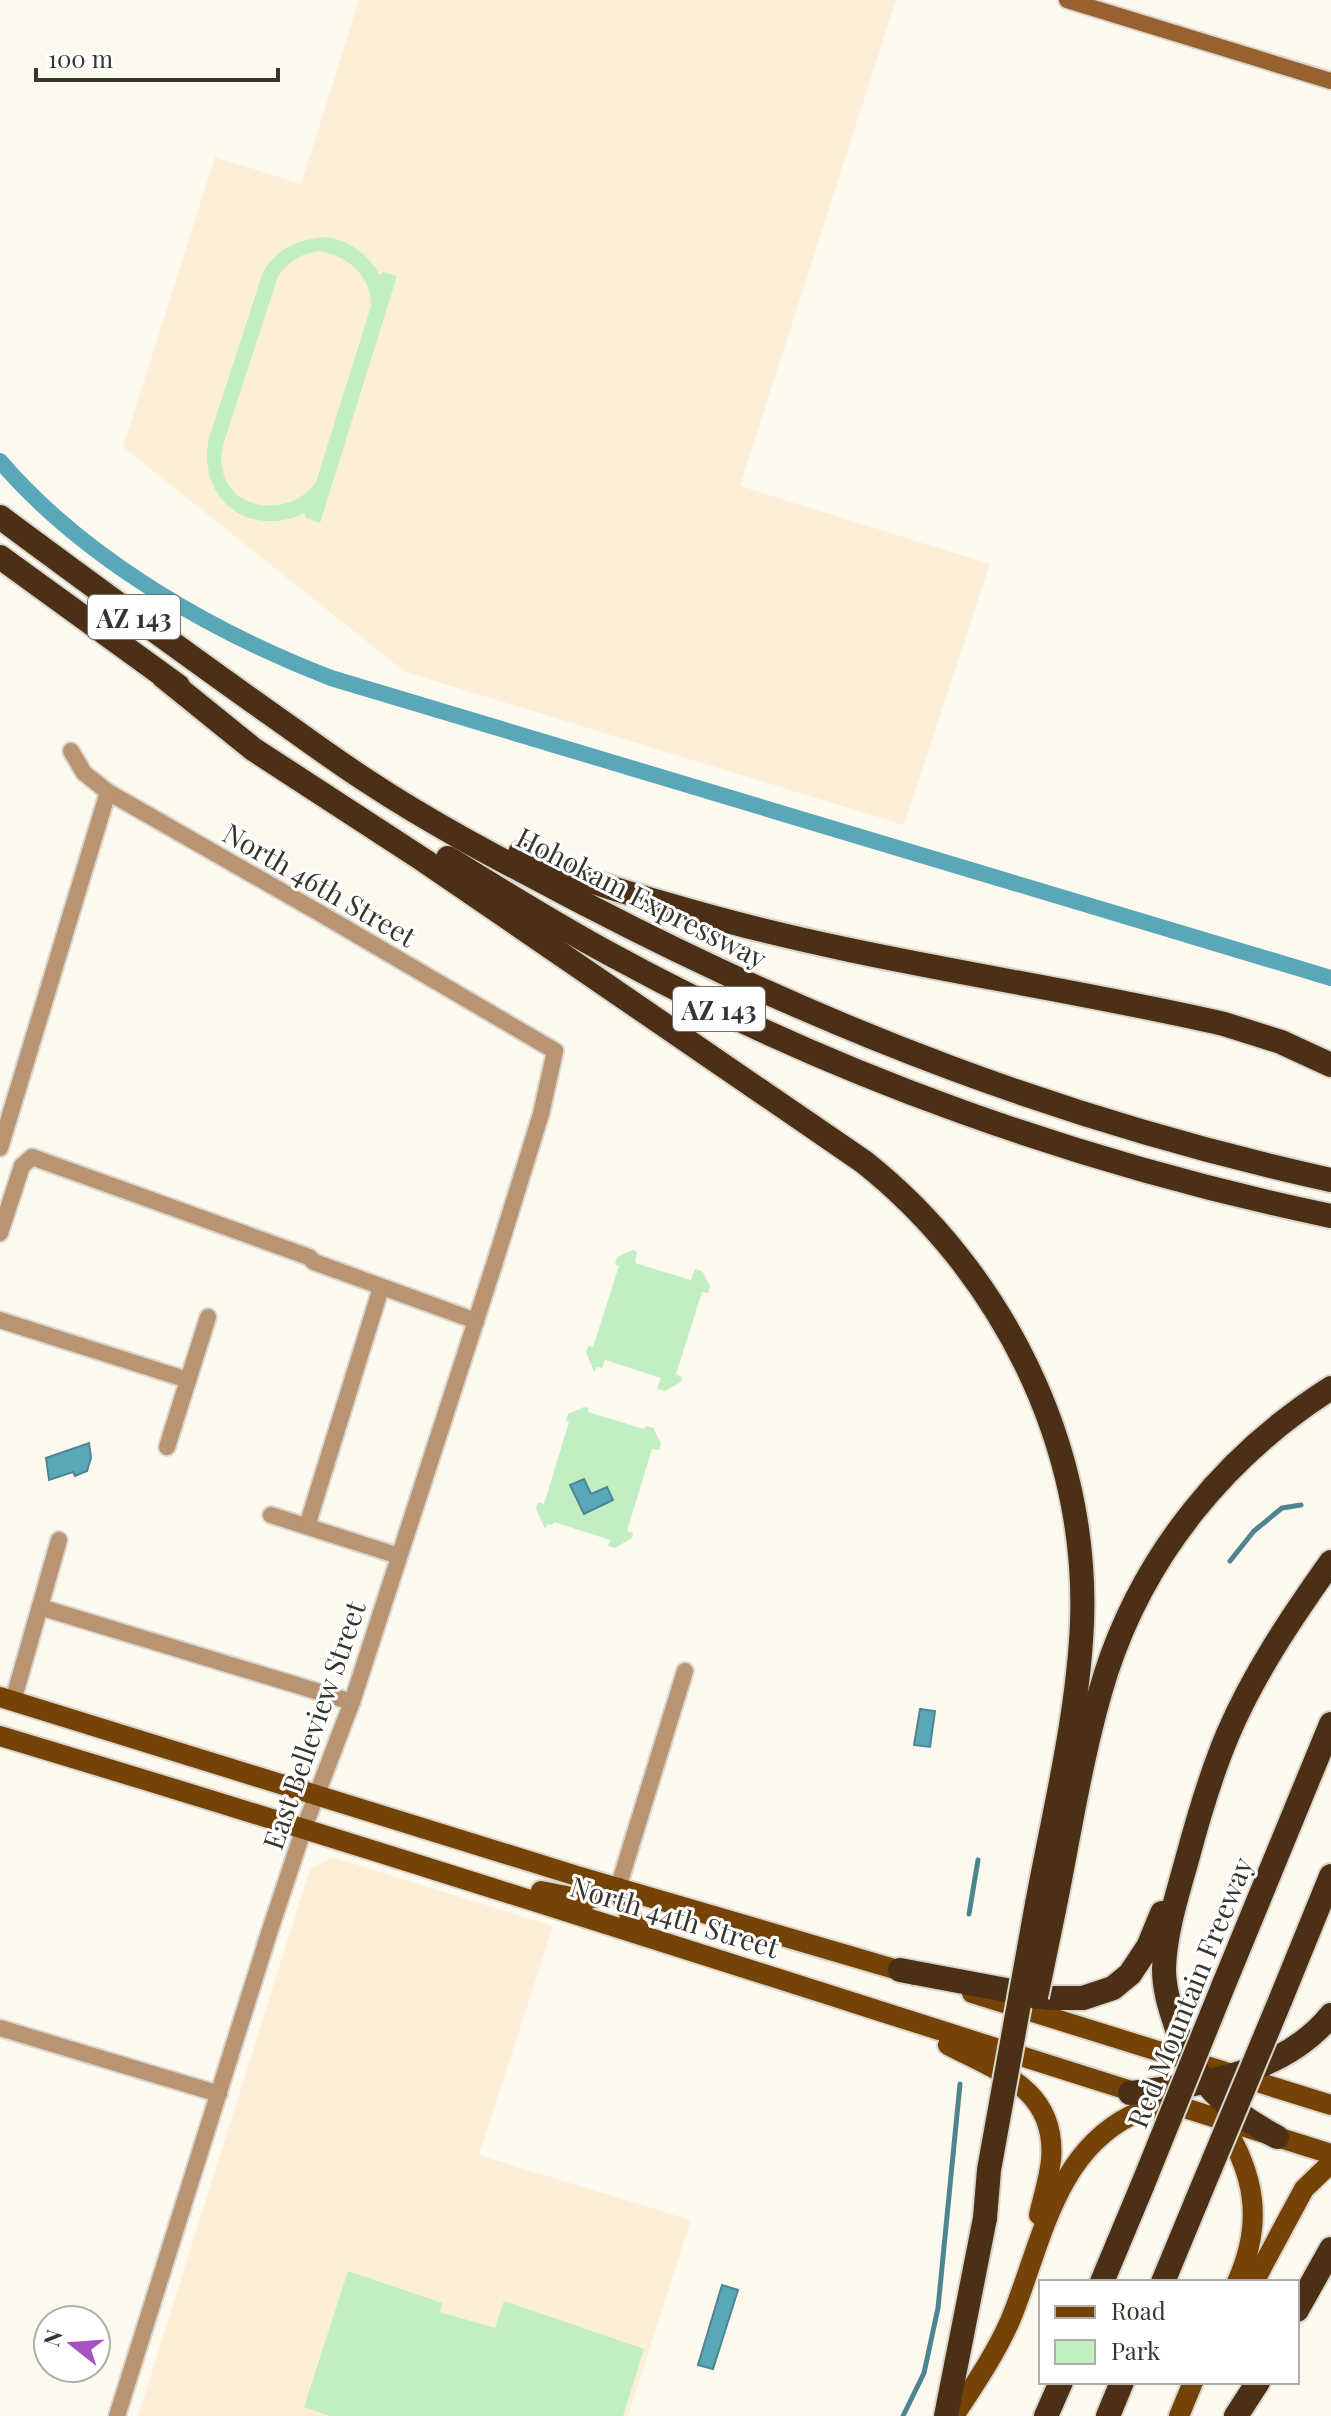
<svg xmlns="http://www.w3.org/2000/svg" width="1331" height="2416" font-family="'Playfair Display',serif">
  <rect width="100%" height="100%" fill="#fef9ef"/>
  <g fill="#fcefd7">
    <path d="M 359,0 L 896,0 L 740,486 L 990,564 L 904,825 L 405,672 L 123,447 L 215,157 L 301,184 Z"/>
    <path d="M 332,1857 L 553,1926 L 479,2155 L 691,2220 L 628,2416 L 138,2416 L 310,1869 Z"/>
  </g>
  <g fill="#c1eec2" fill-rule="evenodd">
    <path d="M 325,237 C 350,240 367,254 380,275 L 383,272 L 397,276 L 320,523 L 306,518 L 305,513 C 248,539 197,500 209,438 L 263,272 C 277,248 298,240 325,237 ZM 319,251 C 348,256 371,275 371,306 L 316,482 C 293,517 229,514 222,467 C 220,459 222,450 224,442 L 278,276 C 289,261 300,254 319,251 Z"/>
    <path d="M 633,1250 L 637,1252 L 635,1263 L 691,1280 L 695,1269 L 702,1271 L 710,1286 L 708,1293 L 702,1292 L 676,1374 L 682,1377 L 681,1382 L 665,1391 L 657,1389 L 661,1378 L 605,1360 L 602,1368 L 597,1367 L 594,1372 L 586,1352 L 588,1346 L 593,1347 L 619,1266 L 615,1264 L 617,1257 Z"/>
    <path d="M 584,1407 L 588,1408 L 588,1412 L 644,1429 L 646,1426 L 653,1428 L 661,1443 L 659,1450 L 652,1449 L 627,1531 L 633,1533 L 632,1538 L 615,1548 L 608,1546 L 610,1540 L 554,1522 L 552,1525 L 548,1524 L 545,1529 L 536,1509 L 538,1502 L 544,1504 L 569,1422 L 566,1421 L 568,1414 Z"/>
    <path d="M 348,2271 L 442,2303 L 440,2312 L 495,2328 L 504,2301 L 644,2349 L 623,2416 L 330,2416 L 304,2407 Z"/>
  </g>
  <g fill="#59a8ba" stroke="#4f8590" stroke-width="2">
    <path d="M 89,1443 L 91,1458 L 87,1471 L 75,1476 L 73,1472 L 49,1480 L 46,1458 Z"/>
    <path d="M 584,1479 L 591,1494 L 607,1487 L 613,1500 L 584,1514 L 570,1485 Z"/>
    <path d="M 920,1709 L 935,1711 L 930,1747 L 914,1745 Z"/>
    <path d="M 722,2285 L 738,2290 L 713,2369 L 698,2365 Z"/>
  </g>
  <g fill="none" stroke-linecap="round" stroke-linejoin="round">
    <g stroke="#4f8590" stroke-width="5">
      <path d="M 1230,1561 L 1254,1531 L 1282,1508 L 1301,1505"/>
      <path d="M 969,1914 L 978,1860"/>
      <path d="M 903,2416 L 924,2373 L 938,2308 L 960,2084"/>
    </g>
    <path stroke="#59a8ba" stroke-width="16" d="M 0,461 C 84,559 212,632 331,678 L 1331,978"/>
    <defs>
      <g id="street">
        <path d="M 71,751 L 84,773 L 108,792 L 323,915 L 555,1051 L 541,1114 L 495,1262 L 352,1702 L 304,1828 L 269,1933 L 117,2416"/>
        <path d="M 0,1148 L 108,792"/>
        <path d="M 0,1233 L 22,1166 L 32,1157 L 309,1257 L 314,1262 L 476,1321"/>
        <path d="M 0,1320 L 188,1380"/>
        <path d="M 167,1447 L 208,1317"/>
        <path d="M 271,1515 L 399,1556"/>
        <path d="M 307,1526 L 381,1288"/>
        <path d="M 40,1607 L 352,1702"/>
        <path d="M 13,1701 L 59,1540"/>
        <path d="M 618,1888 L 685,1671"/>
        <path d="M 0,2028 L 219,2094"/>
      </g>
      <path id="secondary" d="M 1067,0 L 1331,81"/>
      <g id="primary">
        <path d="M 0,1697 L 577,1876 L 915,1975"/>
        <path d="M 0,1736 C 446,1870 887,2015 1331,2154"/>
        <path d="M 618,1888 L 631,1918 L 644,1936"/>
        <path d="M 541,1891 L 587,1900 L 618,1888"/>
        <path d="M 972,1993 L 1331,2105"/>
        <path d="M 948,2045 C 1000,2072 1057,2090 1051,2160 C 1049,2179 1043,2197 1039,2215"/>
        <path d="M 1221,2120 C 1255,2174 1264,2222 1237,2282"/>
        <path d="M 1254,2282 L 1304,2189 L 1331,2163"/>
        <path d="M 954,2416 C 974,2385 995,2355 1010,2321 C 1041,2247 1053,2154 1132,2115 C 1143,2110 1156,2108 1167,2104"/>
        <path d="M 1179,2416 L 1193,2382"/>
      </g>
      <g id="highway">
        <path d="M 0,517 C 89,583 178,648 268,712 C 301,735 333,759 367,781 C 438,828 515,867 591,907 C 830,1031 1068,1122 1331,1180"/>
        <path d="M 0,557 L 178,686"/>
        <path d="M 164,677 L 253,749 L 425,861 L 864,1162 C 1001,1271 1089,1445 1082,1623 C 1078,1717 1054,1812 1037,1904"/>
        <path d="M 520,853 C 573,878 630,894 687,910 C 863,961 1045,983 1224,1024 L 1281,1042 L 1331,1065"/>
        <path d="M 448,858 C 502,891 554,924 610,954 C 833,1076 1082,1164 1331,1216"/>
        <path d="M 1054,1910 C 1070,1831 1082,1749 1106,1673 C 1145,1553 1226,1455 1331,1388"/>
        <path d="M 900,1970 L 1048,1998 L 1083,1998 L 1113,1988 L 1130,1974 L 1148,1947 L 1162,1913"/>
        <path d="M 1224,1984 L 1331,1724"/>
        <path d="M 1280,2001 L 1331,1876"/>
        <path d="M 1130,2093 C 1203,2084 1282,2075 1331,2015"/>
        <path d="M 1277,2137 C 1226,2110 1192,2080 1175,2023 C 1169,2005 1164,1988 1164,1969 C 1165,1931 1178,1893 1188,1856 C 1199,1815 1211,1774 1228,1734 C 1254,1673 1292,1617 1331,1562"/>
        <path d="M 1102,2282 L 1143,2184"/>
        <path d="M 1163,2282 L 1197,2200"/>
        <path d="M 1297,2310 L 1331,2249"/>
        <path d="M 946,2416 L 985,2218"/>
        <path d="M 1046,2416 L 1061,2382"/>
        <path d="M 1108,2416 L 1122,2382"/>
        <path d="M 1236,2416 L 1258,2382"/>
      </g>
    </defs>
    <use href="#street" stroke="#dad6cc" stroke-width="20"/>
    <use href="#secondary" stroke="#dad6cc" stroke-width="20"/>
    <use href="#primary" stroke="#dad6cc" stroke-width="24"/>
    <use href="#highway" stroke="#dad6cc" stroke-width="28"/>
    <use href="#street" stroke="#b99473" stroke-width="16"/>
    <use href="#secondary" stroke="#97622e" stroke-width="16"/>
    <use href="#primary" stroke="#754306" stroke-width="20"/>
    <use href="#highway" stroke="#4c3016" stroke-width="24"/>
    <defs>
      <g id="highway-bridge">
        <path d="M 1036,1997 L 1054,1910"/>
        <path d="M 1143,2184 L 1224,1984"/>
        <path d="M 1197,2200 L 1280,2001"/>
        <path d="M 985,2218 L 989,2170 L 1037,1904"/>
      </g>
    </defs>
    <use href="#highway-bridge" stroke="#dad6cc" stroke-width="28" stroke-linecap="butt"/>
    <use href="#highway-bridge" stroke="#4c3016" stroke-width="24"/>
  </g>
  <g text-anchor="middle" dominant-baseline="central" stroke-width="6" stroke-linejoin="round" paint-order="stroke">
    <g fill="#fff" stroke="#74716d" stroke-width="2">
      <rect x="88" y="595" width="92" height="44" rx="6"/>
      <rect x="673" y="987" width="92" height="44" rx="6"/>
    </g>
    <g font-size="26" font-weight="bold" fill="#38342e">
      <text x="134" y="617">AZ 143</text>
      <text x="719" y="1009">AZ 143</text>
    </g>
    <g font-size="28" fill="#38342e" stroke="#fff">
      <text transform="translate(320 884) rotate(30)">North 46th Street</text>
      <text transform="translate(642 897) rotate(27)">Hohokam Expressway</text>
      <text transform="translate(313 1725) rotate(-71)">East Belleview Street</text>
      <text transform="translate(675 1916) rotate(17)">North 44th Street</text>
      <text transform="translate(1189 1992) rotate(-68)">Red Mountain Freeway</text>
    </g>
  </g>
  <rect x="1039" y="2280" width="260" height="104" fill="#ffffff" stroke="#afaeab" stroke-width="2"/>
  <rect x="1055" y="2306" width="40" height="12" fill="#754306" stroke="#afaeab" stroke-width="2"/>
  <text x="1111" y="2320" font-size="24" fill="#38342e">Road</text>
  <rect x="1055" y="2340" width="40" height="24" fill="#c1eec2" stroke="#afaeab" stroke-width="2"/>
  <text x="1111" y="2360" font-size="24" fill="#38342e">Park</text>
  <g transform="translate(72 2344) rotate(287)"><circle r="38" fill="#ffffff" stroke="#afaeab" stroke-width="2"/>
  <path d="M0-6L14 30L0 20L-14 30Z" fill="#a752c1"/>
  <text y="-12" font-size="22" font-weight="bold" text-anchor="middle" fill="#38342e">N</text>
  </g>
  <path d="M36 68v12h242v-12" fill="none" stroke="#38342e" stroke-width="4"/>
  <text x="48" y="68" font-size="24" fill="#38342e" stroke="#ffffff" stroke-width="6" paint-order="stroke">100 m</text>
</svg>
